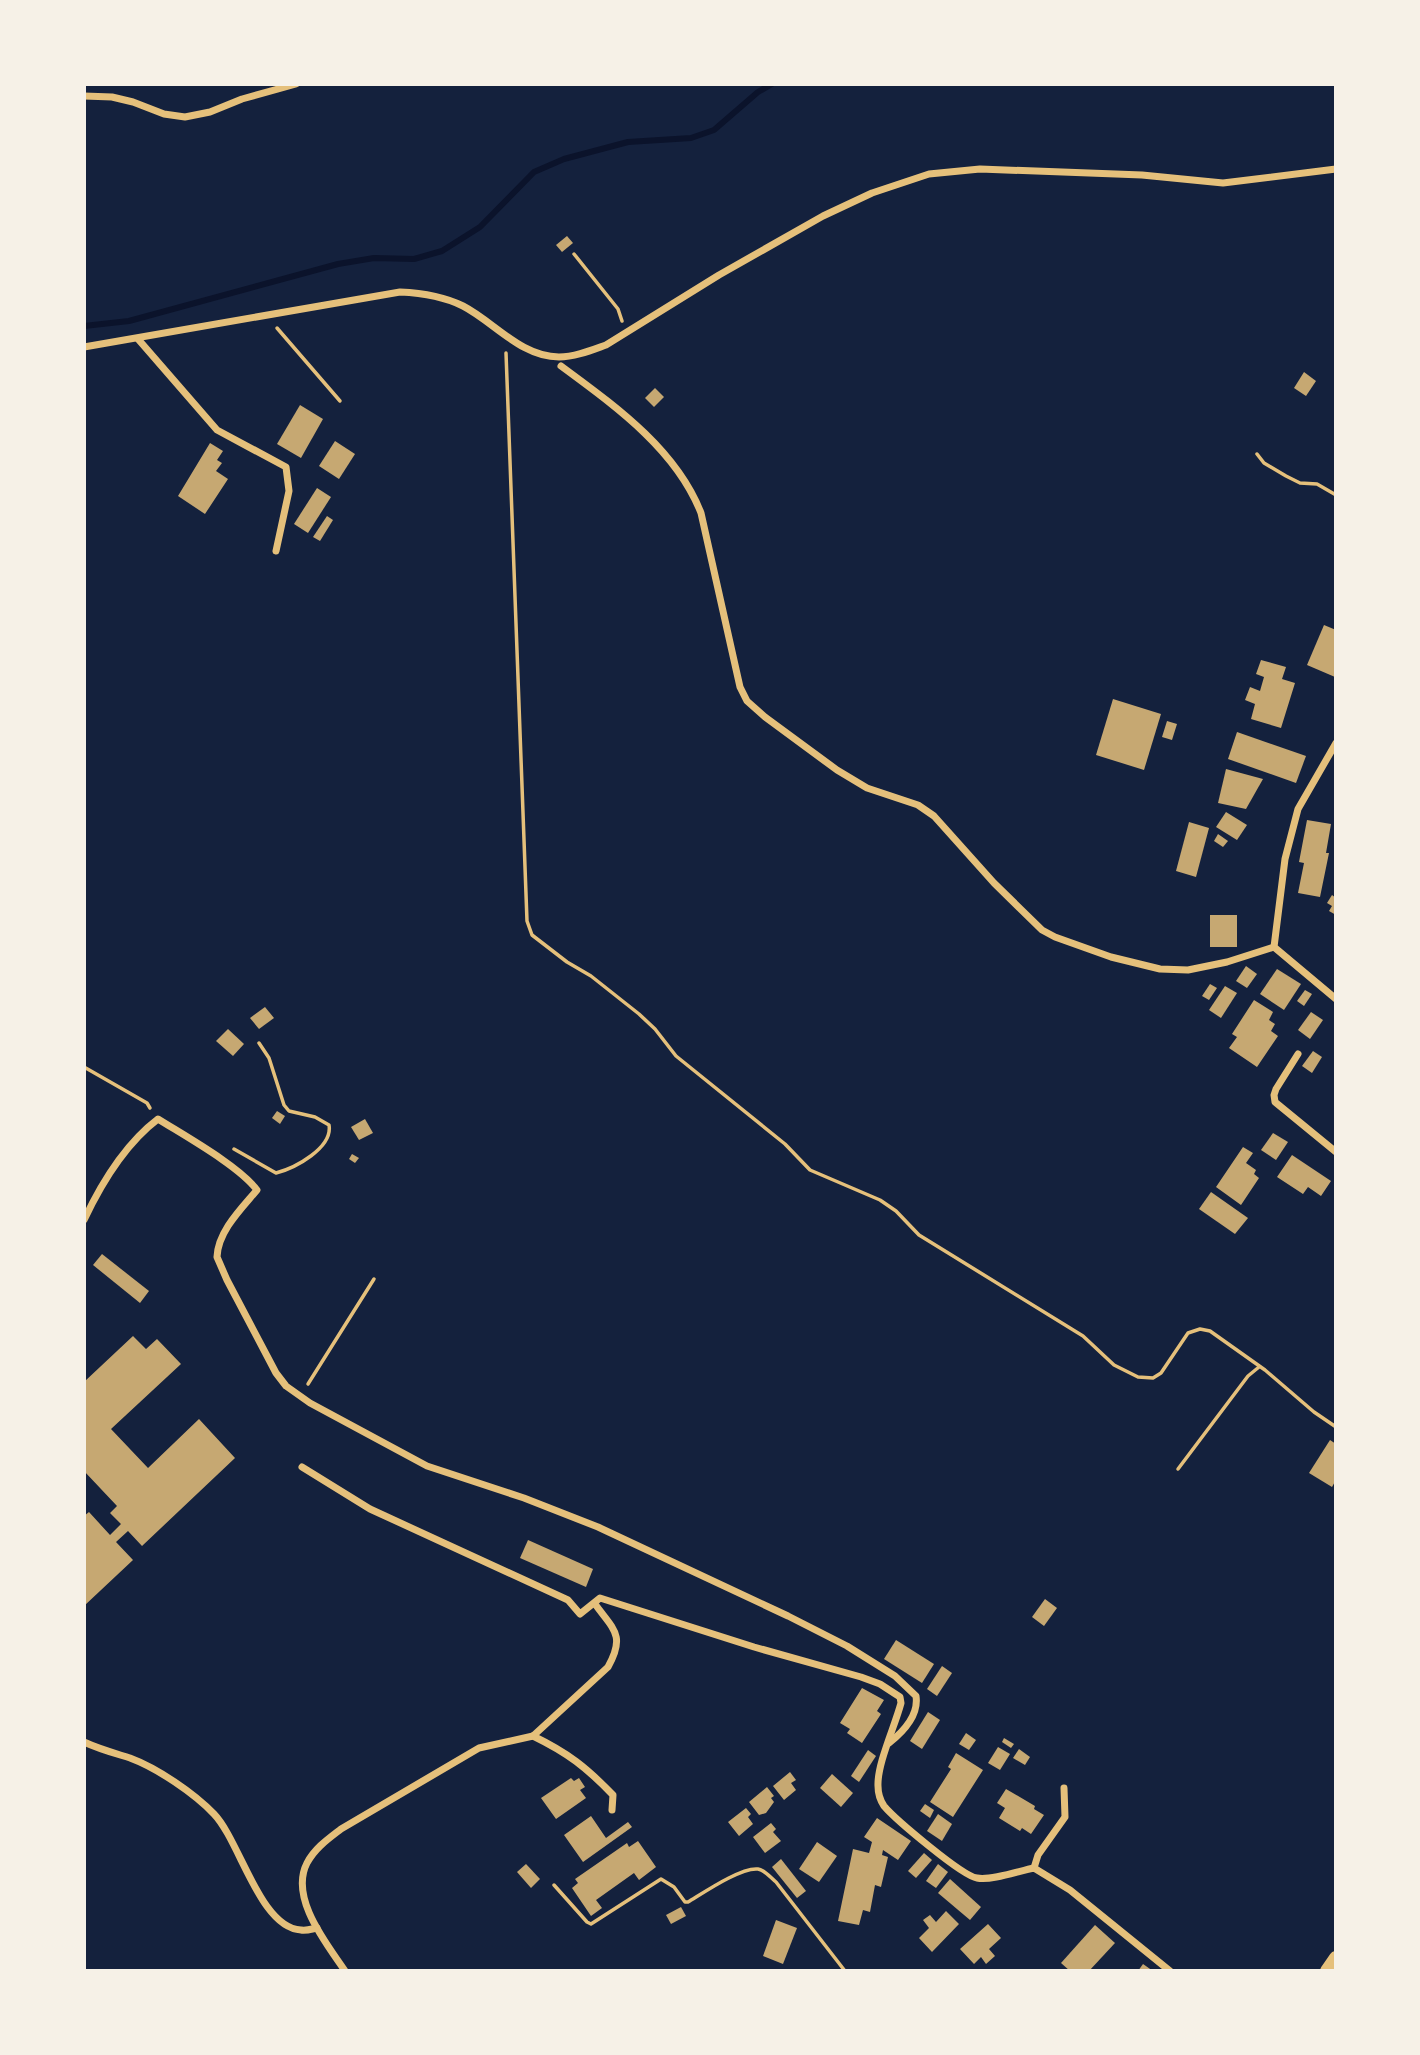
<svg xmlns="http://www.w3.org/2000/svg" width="1420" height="2055" font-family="'Public Sans',sans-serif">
  <rect width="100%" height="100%" fill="#14213d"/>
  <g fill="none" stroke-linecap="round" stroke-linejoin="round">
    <path stroke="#0b132b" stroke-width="6" d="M 84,326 L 129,321 L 338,264 L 374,258 L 414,259 L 442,251 L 480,227 L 534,172 L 564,159 L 628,142 L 691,138 L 714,130 L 758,92 L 772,84"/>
  </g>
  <g fill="#c6a872">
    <path d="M 567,236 L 573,243 L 562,252 L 556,245 Z"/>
    <path d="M 1304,372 L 1316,381 L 1306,396 L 1294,388 Z"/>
    <path d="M 655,388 L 664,397 L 654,407 L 645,398 Z"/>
    <path d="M 300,405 L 323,419 L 301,458 L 277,444 Z"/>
    <path d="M 335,441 L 355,454 L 339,479 L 319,466 Z"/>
    <path d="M 210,443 L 223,451 L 217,460 L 222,463 L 216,471 L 228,479 L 205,514 L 178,496 Z"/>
    <path d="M 317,488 L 331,497 L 308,533 L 294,524 Z"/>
    <path d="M 327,516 L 333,520 L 320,541 L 313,537 Z"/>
    <path d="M 1324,625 L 1336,630 L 1335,677 L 1307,665 Z"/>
    <path d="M 1261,660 L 1286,667 L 1282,679 L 1295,683 L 1281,728 L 1251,719 L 1255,704 L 1245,700 L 1250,687 L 1260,691 L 1264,677 L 1256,674 Z"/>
    <path d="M 1113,699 L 1161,714 L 1144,770 L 1096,755 Z"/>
    <path d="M 1167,721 L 1177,724 L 1172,740 L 1162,737 Z"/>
    <path d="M 1237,732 L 1306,756 L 1296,783 L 1228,759 Z"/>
    <path d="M 1226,769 L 1263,779 L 1246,809 L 1218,803 Z"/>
    <path d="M 1226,812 L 1247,825 L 1237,840 L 1216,827 Z"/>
    <path d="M 1307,820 L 1331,824 L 1326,853 L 1329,853 L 1320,897 L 1298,893 L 1304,863 L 1299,862 Z"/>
    <path d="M 1189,822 L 1209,828 L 1196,877 L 1176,871 Z"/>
    <path d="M 1218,834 L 1228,841 L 1223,847 L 1214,841 Z"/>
    <path d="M 1332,895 L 1336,898 L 1336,915 L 1329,911 L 1332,906 L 1327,903 Z"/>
    <rect x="1210" y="915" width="27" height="32"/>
    <path d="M 1246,966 L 1257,974 L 1247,988 L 1236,981 Z"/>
    <path d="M 1277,969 L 1301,984 L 1284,1010 L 1260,994 Z"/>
    <path d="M 1210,984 L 1217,988 L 1209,1000 L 1202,996 Z"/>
    <path d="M 1225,986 L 1237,993 L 1221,1018 L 1209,1010 Z"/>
    <path d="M 1305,990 L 1312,994 L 1304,1006 L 1297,1001 Z"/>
    <path d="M 1254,1000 L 1273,1012 L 1269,1020 L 1275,1024 L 1271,1031 L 1278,1036 L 1257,1067 L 1229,1048 L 1237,1037 L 1232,1034 Z"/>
    <path d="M 265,1007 L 274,1018 L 259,1029 L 250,1018 Z"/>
    <path d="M 1311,1012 L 1323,1020 L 1310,1039 L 1298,1030 Z"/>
    <path d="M 228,1029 L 244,1044 L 233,1056 L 216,1041 Z"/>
    <path d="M 1313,1051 L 1322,1057 L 1312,1073 L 1302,1066 Z"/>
    <path d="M 277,1111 L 285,1116 L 280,1124 L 272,1118 Z"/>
    <path d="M 365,1119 L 373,1133 L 359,1140 L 351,1127 Z"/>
    <path d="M 1273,1133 L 1288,1142 L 1276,1160 L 1261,1150 Z"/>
    <path d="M 1243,1147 L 1253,1153 L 1246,1163 L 1256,1170 L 1254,1174 L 1259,1178 L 1241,1205 L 1216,1187 Z"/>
    <path d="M 352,1154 L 359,1158 L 355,1163 L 349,1159 Z"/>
    <path d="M 1292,1155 L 1331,1181 L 1321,1196 L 1308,1187 L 1303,1194 L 1277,1177 Z"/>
    <path d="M 1211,1192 L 1248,1218 L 1235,1234 L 1199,1209 Z"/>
    <path d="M 102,1254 L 149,1291 L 140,1303 L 93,1265 Z"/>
    <path d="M 133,1336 L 146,1349 L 157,1339 L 181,1364 L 111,1429 L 148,1468 L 199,1419 L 235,1458 L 142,1546 L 128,1531 L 116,1542 L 133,1560 L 84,1606 L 84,1516 L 89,1512 L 110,1535 L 121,1524 L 110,1513 L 117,1506 L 84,1471 L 84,1382 Z"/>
    <path d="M 1330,1440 L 1336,1444 L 1336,1480 L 1332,1487 L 1309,1473 Z"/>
    <path d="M 528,1540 L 593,1569 L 586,1587 L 520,1558 Z"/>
    <path d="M 1045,1599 L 1057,1608 L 1044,1626 L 1032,1617 Z"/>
    <path d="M 896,1640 L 934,1664 L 922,1683 L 884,1659 Z"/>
    <path d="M 942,1666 L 952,1673 L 937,1696 L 927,1689 Z"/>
    <path d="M 862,1688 L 884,1700 L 877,1711 L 881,1714 L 862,1743 L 847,1733 L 850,1729 L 840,1723 Z"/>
    <path d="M 928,1712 L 940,1720 L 922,1749 L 910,1741 Z"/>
    <path d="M 966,1733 L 976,1740 L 969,1750 L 959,1744 Z"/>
    <path d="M 1004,1738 L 1014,1744 L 1011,1748 L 1002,1742 Z"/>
    <path d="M 998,1747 L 1010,1754 L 1000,1770 L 988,1763 Z"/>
    <path d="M 1019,1749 L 1030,1757 L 1025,1765 L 1013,1758 Z"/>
    <path d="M 868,1750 L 876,1756 L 859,1782 L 851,1776 Z"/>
    <path d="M 956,1753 L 983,1770 L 953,1817 L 930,1802 L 951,1769 L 948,1767 Z"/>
    <path d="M 790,1772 L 796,1780 L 791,1783 L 796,1790 L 784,1800 L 773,1786 Z"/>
    <path d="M 832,1774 L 853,1793 L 841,1807 L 820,1788 Z"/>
    <path d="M 571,1778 L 574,1781 L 579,1778 L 585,1787 L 580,1790 L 586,1798 L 556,1819 L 541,1798 Z"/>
    <path d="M 767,1787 L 774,1796 L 771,1798 L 774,1802 L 766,1813 L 759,1815 L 749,1802 Z"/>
    <path d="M 1006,1789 L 1035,1806 L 1034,1809 L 1044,1815 L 1031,1834 L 1022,1828 L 1020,1831 L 999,1818 L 1005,1808 L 997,1803 Z"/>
    <path d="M 925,1804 L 934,1810 L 930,1818 L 920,1811 Z"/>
    <path d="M 746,1808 L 751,1814 L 748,1817 L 753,1824 L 739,1836 L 728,1822 Z"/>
    <path d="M 938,1814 L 952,1824 L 942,1841 L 927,1831 Z"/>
    <path d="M 591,1816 L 606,1838 L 628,1822 L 632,1827 L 583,1862 L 564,1835 Z"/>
    <path d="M 877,1818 L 911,1841 L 898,1860 L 883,1850 L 882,1855 L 888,1857 L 881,1887 L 875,1885 L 870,1912 L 863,1910 L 859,1925 L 838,1921 L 853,1849 L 869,1853 L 872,1842 L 864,1837 Z"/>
    <path d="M 771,1823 L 776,1829 L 773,1832 L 781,1841 L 765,1853 L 753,1837 Z"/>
    <path d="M 638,1841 L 656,1867 L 639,1880 L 634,1873 L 596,1900 L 602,1908 L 591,1916 L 572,1888 L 578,1883 L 575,1879 L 627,1843 L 629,1847 Z"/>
    <path d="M 817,1842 L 837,1856 L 819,1882 L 799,1869 Z"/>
    <path d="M 924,1853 L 932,1860 L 916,1878 L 908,1871 Z"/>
    <path d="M 781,1859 L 806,1891 L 797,1898 L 772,1867 Z"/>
    <path d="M 526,1864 L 540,1879 L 531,1888 L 517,1872 Z"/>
    <path d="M 938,1864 L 948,1872 L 936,1888 L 926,1881 Z"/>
    <path d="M 950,1879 L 981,1907 L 970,1920 L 938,1893 Z"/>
    <path d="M 681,1907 L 686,1916 L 671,1924 L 666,1915 Z"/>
    <path d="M 946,1911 L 959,1924 L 932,1952 L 919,1938 L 929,1928 L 923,1920 L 930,1915 L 936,1922 Z"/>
    <path d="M 776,1920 L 797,1928 L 783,1964 L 763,1956 Z"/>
    <path d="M 988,1924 L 1001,1938 L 989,1949 L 995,1956 L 986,1964 L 981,1957 L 974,1964 L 960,1949 Z"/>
    <path d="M 1095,1925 L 1115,1943 L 1089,1971 L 1070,1971 L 1061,1963 Z"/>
    <path d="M 1143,1964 L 1153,1971 L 1138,1971 Z"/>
  </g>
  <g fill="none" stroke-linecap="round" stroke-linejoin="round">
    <g stroke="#e5c07b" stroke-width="3.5">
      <path d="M 574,254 L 618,309 L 622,321"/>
      <path d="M 277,328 L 340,401"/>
      <path d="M 506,353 L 527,921 L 532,935 L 567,962 L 591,976 L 639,1014 L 655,1029 L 676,1056 L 785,1144 L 810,1170 L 880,1200 L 896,1211 L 919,1235 L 1083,1336 L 1114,1365 L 1138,1377 L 1153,1378 L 1161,1373 L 1188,1333 L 1200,1329 L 1210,1331 L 1265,1370 L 1314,1412 L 1336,1427"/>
      <path d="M 1257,454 L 1264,463 L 1286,476 L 1300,483 L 1317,484 L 1336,495"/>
      <path d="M 84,1067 L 147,1103 L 150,1108"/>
      <path d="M 234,1149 L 276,1173 C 295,1168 333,1148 329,1125 L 315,1117 L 289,1111 L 284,1105 L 269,1058 L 259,1043"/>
      <path d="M 308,1384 L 374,1279"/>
      <path d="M 1178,1469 L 1248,1376 L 1259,1367"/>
      <path d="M 554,1885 L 587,1922 L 591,1924 L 661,1879 L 674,1887 L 685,1902 L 688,1902 C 703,1893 741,1867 758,1869 C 765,1870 771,1878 776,1882 L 845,1971"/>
    </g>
    <g stroke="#e5c07b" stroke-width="7">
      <path d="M 84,96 L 112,97 L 133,102 L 164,114 L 185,117 L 210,112 L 242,99 L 296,84"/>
      <path d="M 138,339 L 217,430 L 286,467 L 289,491 L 276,551"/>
      <path d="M 84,347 L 400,292 C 422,293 443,296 463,306 C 494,322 521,357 559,357 C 575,357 592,350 606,345 L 719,275 L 823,216 L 872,193 L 929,174 L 980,169 L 1142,175 L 1223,183 L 1336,169"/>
      <path d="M 561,366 C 615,406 676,449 701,513 L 740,687 L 747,701 L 765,717 L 837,770 L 867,788 L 918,805 L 934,816 L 994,883 L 1042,930 L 1055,937 L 1111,957 L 1160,969 L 1188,970 L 1227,962 L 1274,947"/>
      <path d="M 1336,743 L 1298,809 L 1285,859 L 1274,947 L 1336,999"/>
      <path d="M 1298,1054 L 1276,1089 L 1274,1095 L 1275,1102 L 1336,1152"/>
      <path d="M 84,1220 C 101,1184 125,1144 158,1119 C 185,1136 239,1166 257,1190 C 242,1208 218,1231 217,1257 L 227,1280 L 276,1373 L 286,1386 L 310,1403 L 427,1466 L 524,1498 L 598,1527 L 788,1616 L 847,1646 L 895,1676 L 916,1696 C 919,1716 903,1732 889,1743"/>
      <path d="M 302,1467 L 370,1509 L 568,1600 L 580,1614 L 600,1598 L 754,1647 L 861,1677 L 880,1684 L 900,1697 L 901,1703 C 895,1726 877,1764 878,1786 C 878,1793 880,1800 884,1806 C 895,1819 962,1876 977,1878 C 991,1881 1019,1871 1034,1868 L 1070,1890 L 1170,1971"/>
      <path d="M 533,1736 C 568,1753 586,1767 613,1795 L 612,1810"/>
      <path d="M 84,1742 C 99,1749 114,1753 130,1758 C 157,1768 194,1793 214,1814 C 240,1841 260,1928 301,1930 C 306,1931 312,1929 317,1928"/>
      <path d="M 1034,1868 L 1038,1855 L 1065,1817 L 1064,1788"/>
      <path d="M 345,1971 C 327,1944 289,1898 307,1863 C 315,1848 328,1839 341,1829 L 479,1748 L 533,1736 L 608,1667 C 626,1635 613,1629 595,1604"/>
    </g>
    <path stroke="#e5c07b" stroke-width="14" d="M 1327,1971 L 1336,1958"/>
  </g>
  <rect width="1420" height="2055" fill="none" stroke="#f6f1e7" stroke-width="172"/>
</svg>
